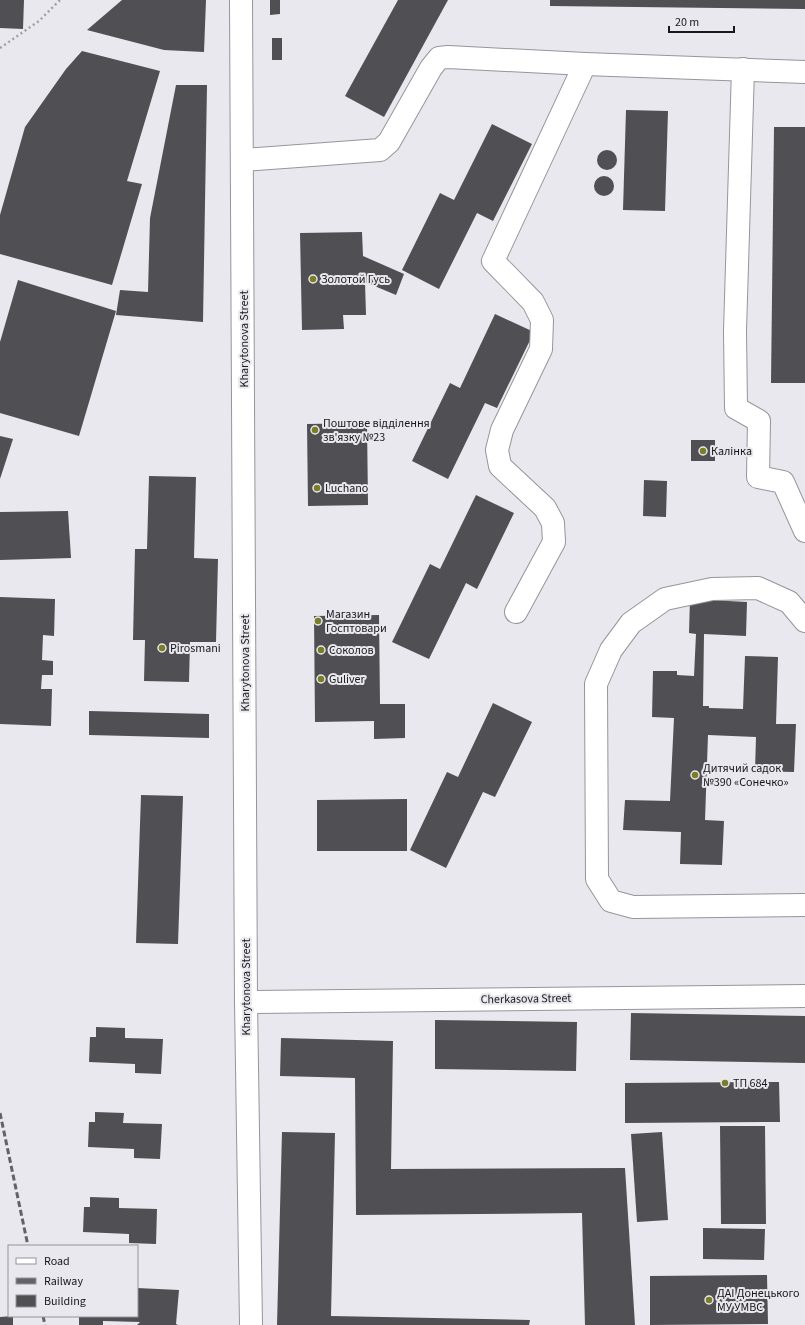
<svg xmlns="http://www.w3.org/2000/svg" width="805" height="1325" font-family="'Source Sans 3',sans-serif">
  <rect width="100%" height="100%" fill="#e8e8ee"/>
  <g fill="#4f4f54">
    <path d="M 0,0 L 24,0 L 23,29 L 0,28 Z"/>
    <path d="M 122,0 L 206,0 L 204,52 L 164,50 L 87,30 Z"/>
    <path d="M 270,0 L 280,0 L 280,14 L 270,15 Z"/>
    <path d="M 398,0 L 448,0 L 384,117 L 345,96 Z"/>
    <path d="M 550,0 L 805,0 L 805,9 L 550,6 Z"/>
    <rect x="272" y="38" width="10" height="22"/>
    <path d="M 82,51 L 160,71 L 127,181 L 142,184 L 112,285 L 0,254 L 0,215 L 25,127 L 66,69 Z"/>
    <path d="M 176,85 L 207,85 L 203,322 L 116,315 L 120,290 L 148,292 L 150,218 Z"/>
    <path d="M 626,110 L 668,111 L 665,211 L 623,210 Z"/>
    <path d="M 492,124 L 532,144 L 493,221 L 477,213 L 439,289 L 402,270 L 440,193 L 454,200 Z"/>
    <path d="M 774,127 L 805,127 L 805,383 L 771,383 Z"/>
    <circle cx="607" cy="160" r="10"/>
    <circle cx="604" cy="186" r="10"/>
    <path d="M 362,232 L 363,256 L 404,274 L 396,295 L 365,282 L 366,315 L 343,315 L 344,329 L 302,330 L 300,233 Z"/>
    <path d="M 18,280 L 116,311 L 79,436 L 0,413 L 0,342 Z"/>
    <path d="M 495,314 L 534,332 L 497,408 L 485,403 L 448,479 L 412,461 L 450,383 L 460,388 Z"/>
    <path d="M 367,423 L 368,505 L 308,506 L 307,424 Z"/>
    <path d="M 0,436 L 13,439 L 0,479 Z"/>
    <rect x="691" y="440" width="24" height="21"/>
    <path d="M 149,476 L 196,477 L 194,558 L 218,559 L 216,642 L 190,642 L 189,682 L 144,681 L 145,640 L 133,640 L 135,549 L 147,549 Z"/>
    <path d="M 644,480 L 667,481 L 666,517 L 643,516 Z"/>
    <path d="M 476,495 L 514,513 L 477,589 L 466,583 L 429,659 L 392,642 L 430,564 L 440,569 Z"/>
    <path d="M 68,511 L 71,558 L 0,560 L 0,512 Z"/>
    <path d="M 0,597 L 55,599 L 54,636 L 43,635 L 42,660 L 53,661 L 53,675 L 42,675 L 41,689 L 52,689 L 51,726 L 0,724 Z"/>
    <path d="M 690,599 L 747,602 L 746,636 L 704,634 L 703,706 L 709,706 L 709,708 L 743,709 L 745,656 L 778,657 L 776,724 L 796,724 L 794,772 L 755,771 L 756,737 L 708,735 L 705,820 L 724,821 L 722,865 L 680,864 L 681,832 L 623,830 L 625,800 L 670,801 L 674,718 L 652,717 L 653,671 L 677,671 L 677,675 L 694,676 L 696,634 L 689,633 Z"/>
    <path d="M 379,615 L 380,704 L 405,704 L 405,738 L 374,739 L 374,721 L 315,722 L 314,616 Z"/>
    <path d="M 493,703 L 532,722 L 495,797 L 483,792 L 446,868 L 410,850 L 447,772 L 458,777 Z"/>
    <path d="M 89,711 L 209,714 L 209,738 L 89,735 Z"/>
    <path d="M 141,795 L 183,796 L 178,944 L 136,943 Z"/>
    <path d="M 407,799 L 407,851 L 317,851 L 317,800 Z"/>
    <path d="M 631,1013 L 805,1016 L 805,1063 L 630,1060 Z"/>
    <path d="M 435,1020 L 577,1022 L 576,1071 L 435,1069 Z"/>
    <path d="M 96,1027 L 125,1028 L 125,1038 L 163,1039 L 161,1074 L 135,1073 L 135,1064 L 89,1062 L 90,1037 L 96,1037 Z"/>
    <path d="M 281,1038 L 393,1041 L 391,1169 L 625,1168 L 635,1325 L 585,1325 L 582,1213 L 356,1215 L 355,1078 L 280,1076 Z"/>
    <path d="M 779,1082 L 780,1122 L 625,1123 L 625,1083 Z"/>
    <path d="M 95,1112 L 124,1113 L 123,1123 L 162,1124 L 160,1159 L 134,1158 L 134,1149 L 88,1147 L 89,1122 L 95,1122 Z"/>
    <path d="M 720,1126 L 765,1126 L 766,1224 L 721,1224 Z"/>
    <path d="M 282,1132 L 335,1133 L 331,1316 L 530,1320 L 529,1325 L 277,1325 Z"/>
    <path d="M 662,1132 L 668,1220 L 637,1222 L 631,1134 Z"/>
    <path d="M 90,1197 L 119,1198 L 119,1208 L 157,1209 L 156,1244 L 129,1243 L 129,1234 L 83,1232 L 84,1207 L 90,1207 Z"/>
    <path d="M 703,1228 L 765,1229 L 764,1260 L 703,1259 Z"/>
    <path d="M 767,1275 L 768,1324 L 650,1325 L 650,1276 Z"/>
    <path d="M 137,1288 L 179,1290 L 176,1324 L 178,1325 L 137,1325 L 140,1322 L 103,1321 L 103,1325 L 79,1325 L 79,1316 L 137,1316 Z"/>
    <path d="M 13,1316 L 13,1325 L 0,1325 L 0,1317 Z"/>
  </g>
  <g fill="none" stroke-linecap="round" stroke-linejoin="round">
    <defs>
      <g id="minor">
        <path d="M 241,0 L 246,1002 L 251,1325"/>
        <path d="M 743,69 L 735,331 L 736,408 L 759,421 L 758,477 L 783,482 L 805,531"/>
        <path d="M 243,160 L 380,150 L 389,142 L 431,68 L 439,58 L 448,57 L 585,64 L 805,72"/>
        <path d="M 516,612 L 554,542 L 553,523 L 545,508 L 500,466 L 497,450 L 502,430 L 541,349 L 542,320 L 533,302 L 493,261 L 585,64"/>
        <path d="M 805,621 L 789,602 L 758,588 L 712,589 L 665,599 L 631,623 L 611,650 L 596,684 L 597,879 L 611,901 L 633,907 L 805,905"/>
        <path d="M 246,1002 L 805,996"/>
      </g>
    </defs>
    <use href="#minor" stroke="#96959b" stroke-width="24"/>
    <path stroke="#a2a1a6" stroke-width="2.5" stroke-dasharray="2 3" stroke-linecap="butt" d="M 0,48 L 39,21 L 60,0"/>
    <use href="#minor" stroke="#fff" stroke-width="22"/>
    <g stroke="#636367" stroke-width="3" stroke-dasharray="6 3" stroke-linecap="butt">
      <path d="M 0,1113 L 28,1246"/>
      <path d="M 43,1316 L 45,1325"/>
    </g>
  </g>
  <g fill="#7a7e27" stroke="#e8e8ee" stroke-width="1.5">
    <circle cx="313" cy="279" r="4"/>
    <circle cx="315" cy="430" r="4"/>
    <circle cx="703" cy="451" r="4"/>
    <circle cx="317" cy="488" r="4"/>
    <circle cx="318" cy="621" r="4"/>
    <circle cx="162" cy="648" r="4"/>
    <circle cx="321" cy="650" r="4"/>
    <circle cx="321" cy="679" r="4"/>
    <circle cx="695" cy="775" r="4"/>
    <circle cx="725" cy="1083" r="4"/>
    <circle cx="709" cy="1300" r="4"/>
  </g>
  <g text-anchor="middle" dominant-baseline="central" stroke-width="4" stroke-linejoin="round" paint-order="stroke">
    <g font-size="12" fill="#18171a" stroke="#e8e8ee" text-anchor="start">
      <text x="321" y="279">Золотой Гусь</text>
      <text x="323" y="423">Поштове відділення<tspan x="323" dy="14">зв'язку №23</tspan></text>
      <text x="711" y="451">Калінка</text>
      <text x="325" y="488">Luchano</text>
      <text x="326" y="614">Магазин<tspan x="326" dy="14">Госптовари</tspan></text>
      <text x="170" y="648">Pirosmani</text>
      <text x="329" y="650">Соколов</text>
      <text x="329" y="679">Guliver</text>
      <text x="703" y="768">Дитячий садок<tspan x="703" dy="14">№390 «Сонечко»</tspan></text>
      <text x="733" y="1083">ТП 684</text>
      <text x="717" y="1293">ДАІ Донецького<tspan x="717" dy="14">МУ УМВС</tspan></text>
    </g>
    <g font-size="12" fill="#18171a" stroke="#e8e8ee">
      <text transform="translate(244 339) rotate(-90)">Kharytonova Street</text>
      <text transform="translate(245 663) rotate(-90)">Kharytonova Street</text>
      <text transform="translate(246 987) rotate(-90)">Kharytonova Street</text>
      <text transform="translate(526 999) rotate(-1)">Cherkasova Street</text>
    </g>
  </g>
  <rect x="8" y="1245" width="130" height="72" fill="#e8e8ee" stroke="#959499"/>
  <rect x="16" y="1258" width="20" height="6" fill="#ffffff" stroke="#959499"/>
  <text x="44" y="1265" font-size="12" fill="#18171a">Road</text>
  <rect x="16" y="1278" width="20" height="6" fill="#636367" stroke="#959499"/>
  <text x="44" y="1285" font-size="12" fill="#18171a">Railway</text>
  <rect x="16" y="1295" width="20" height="12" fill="#4f4f54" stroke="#959499"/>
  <text x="44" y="1305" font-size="12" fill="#18171a">Building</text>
  <path d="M669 26v6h65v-6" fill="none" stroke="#18171a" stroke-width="2"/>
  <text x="675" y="26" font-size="12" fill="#18171a" stroke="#e8e8ee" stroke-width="3" paint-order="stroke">20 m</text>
</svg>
